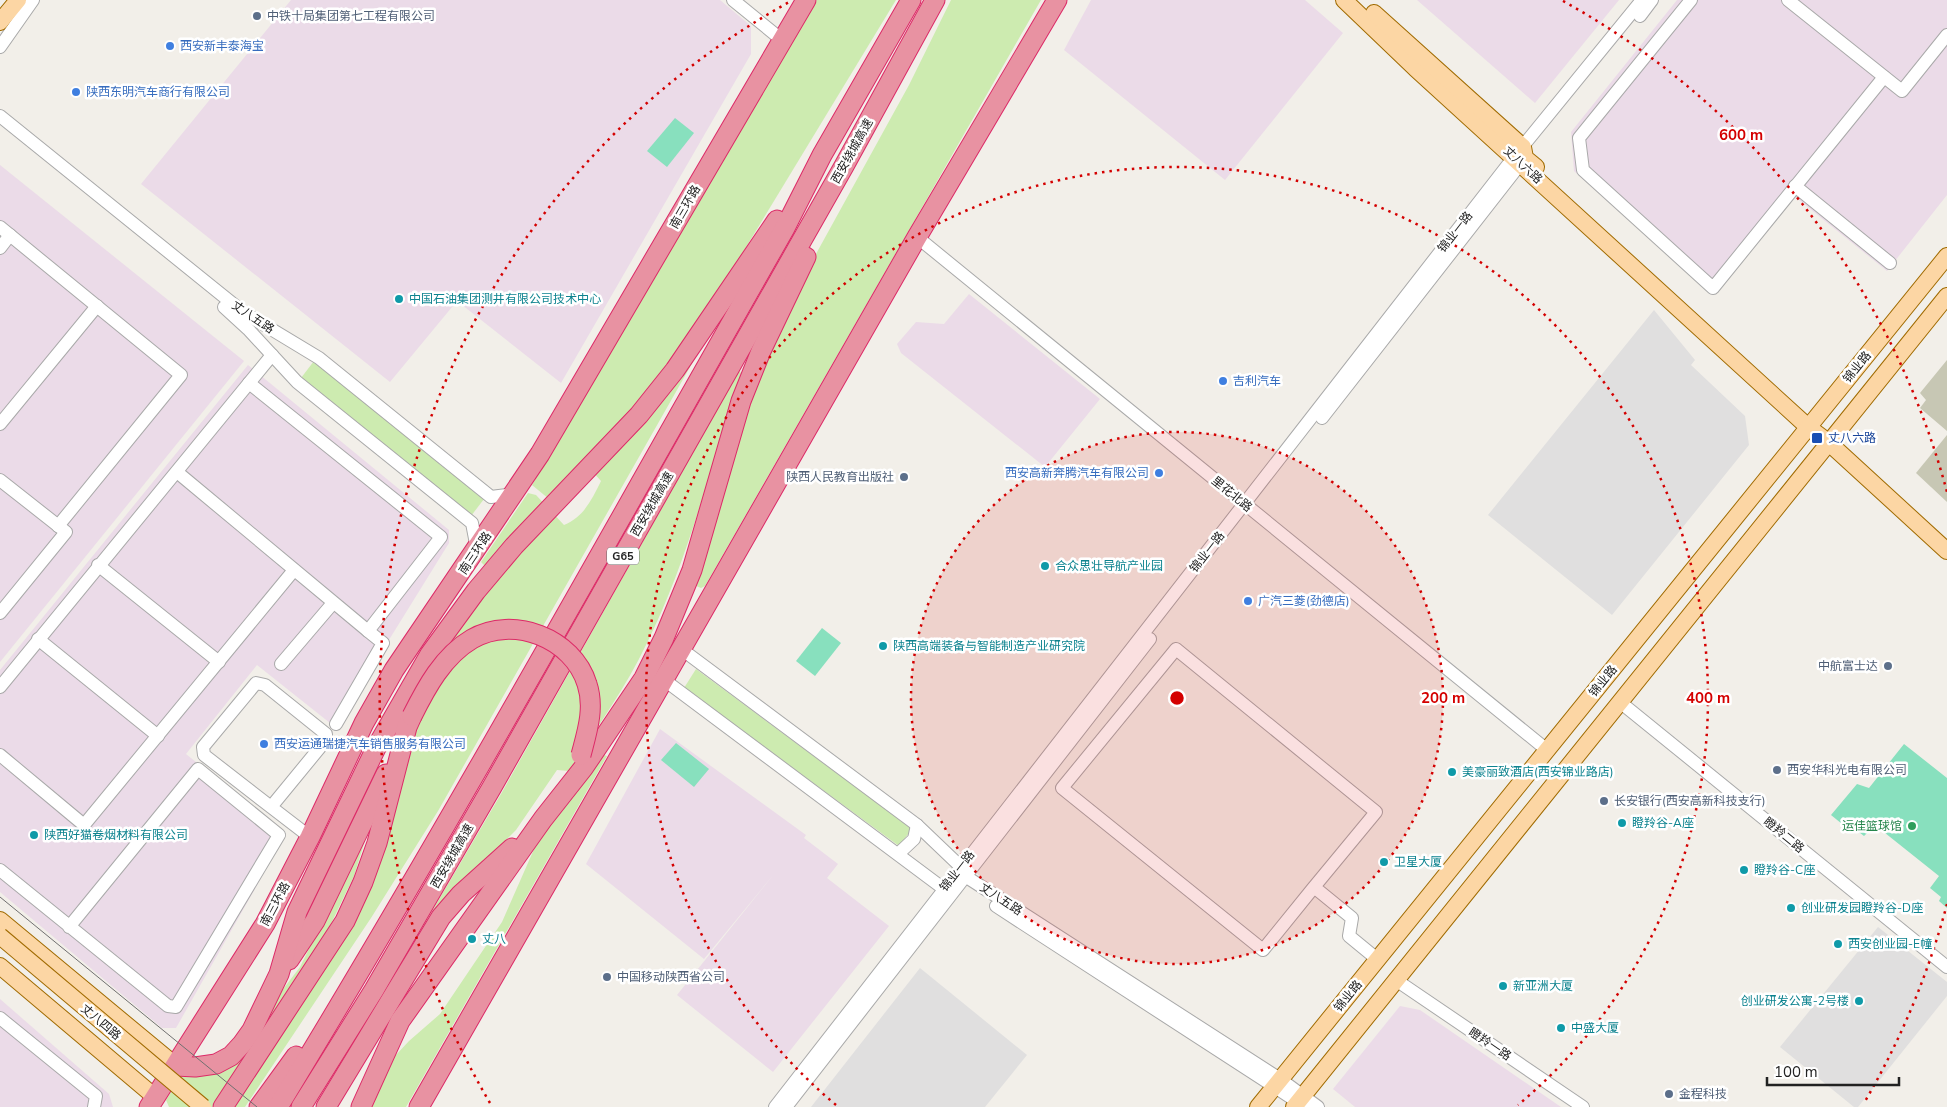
<svg xmlns="http://www.w3.org/2000/svg" width="1947" height="1107" font-family="'Nunito Sans','Noto Sans SC',sans-serif">
  <rect width="100%" height="100%" fill="#f2efe9"/>
  <g fill="#e0dfdf">
    <path d="M 1654,310 L 1695,360 L 1691,365 L 1745,416 L 1749,445 L 1612,615 L 1488,515 Z"/>
    <path d="M 1878,927 L 1947,982 L 1947,996 L 1858,1107 L 1854,1107 L 1780,1047 Z"/>
    <path d="M 920,968 L 1027,1055 L 985,1107 L 811,1107 Z"/>
  </g>
  <g fill="#ebdbe8">
    <path d="M 291,0 L 720,0 L 751,26 L 751,54 L 561,383 L 457,301 L 390,382 L 141,184 Z"/>
    <path d="M 1091,0 L 1305,0 L 1343,33 L 1225,180 L 1064,50 Z"/>
    <path d="M 1417,0 L 1619,0 L 1535,103 Z"/>
    <path d="M 1677,0 L 1947,0 L 1947,195 L 1887,271 L 1794,196 L 1712,295 L 1574,171 L 1571,132 Z"/>
    <path d="M 0,165 L 244,361 L 0,662 Z"/>
    <path d="M 969,294 L 1100,399 L 1045,467 L 901,353 L 897,344 L 916,322 L 944,324 Z"/>
    <path d="M 248,365 L 449,530 L 449,543 L 335,727 L 257,665 L 186,754 L 286,834 L 176,1028 L 162,1028 L 0,892 L 0,670 Z"/>
    <path d="M 660,729 L 806,835 L 804,838 L 838,864 L 827,878 L 889,926 L 773,1072 L 677,995 L 774,874 L 704,959 L 586,864 Z"/>
    <path d="M 0,999 L 109,1094 L 113,1107 L 0,1107 Z"/>
    <path d="M 1400,1006 L 1420,1010 L 1561,1107 L 1355,1107 L 1333,1089 Z"/>
  </g>
  <g fill="#c7c7b4">
    <path d="M 1947,360 L 1947,431 L 1920,408 L 1926,400 L 1920,393 Z"/>
    <path d="M 1947,435 L 1947,502 L 1916,473 Z"/>
  </g>
  <g fill="#cdebb0">
    <path d="M 817,0 L 896,0 L 734,267 L 658,382 L 549,499 L 532,485 Z"/>
    <path d="M 951,0 L 1041,0 L 705,586 L 701,588 L 694,585 L 748,396 L 800,283 L 909,85 Z"/>
    <path d="M 694,360 L 438,811 L 371,918 L 245,1107 L 231,1107 L 349,921 L 409,695 L 494,575 L 481,562 L 528,493 L 536,495 L 564,525 C 584,517 592,499 601,481 L 592,471 L 688,361 Z"/>
    <path d="M 314,361 L 484,499 L 471,516 L 301,378 Z"/>
    <path d="M 740,371 L 742,376 C 710,466 689,559 646,645 C 625,689 595,730 569,771 L 557,770 L 516,830 L 444,902 L 414,942 L 501,794 L 737,374 Z"/>
    <path d="M 696,669 L 912,829 L 899,846 L 684,688 Z"/>
    <path d="M 598,753 L 607,756 L 406,1107 L 371,1107 L 395,1056 L 409,1041 L 440,1014 L 502,922 L 535,847 Z"/>
    <path d="M 370,825 L 354,876 L 326,934 L 212,1107 L 169,1107 L 166,1100 L 183,1074 L 205,1075 L 274,1001 L 300,967 Z"/>
  </g>
  <g fill="#88e0be">
    <path d="M 675,118 L 694,133 L 667,167 L 647,151 Z"/>
    <path d="M 822,628 L 841,643 L 815,676 L 796,661 Z"/>
    <path d="M 676,743 L 709,769 L 694,787 L 661,760 Z"/>
    <path d="M 1904,744 L 1947,778 L 1947,908 L 1939,901 L 1941,897 L 1930,888 L 1939,876 L 1875,825 L 1864,836 L 1850,825 L 1847,828 L 1831,815 L 1857,784 L 1869,788 Z"/>
  </g>
  <g fill="none" stroke-linecap="round" stroke-linejoin="round">
    <defs>
      <g id="minor">
        <path d="M 733,0 L 782,40"/>
        <path d="M 1691,0 L 1579,138 L 1583,170 L 1713,288 L 1884,77"/>
        <path d="M 1788,0 L 1902,91 L 1947,35"/>
        <path d="M 1640,16 L 1652,0"/>
        <path d="M 0,47 L 33,0"/>
        <path d="M 0,116 L 243,312 L 319,358 L 491,497 L 515,494"/>
        <path d="M 1795,186 L 1890,263"/>
        <path d="M 0,227 L 181,375 L 58,526"/>
        <path d="M 917,237 L 1547,750"/>
        <path d="M 0,248 L 10,235"/>
        <path d="M 224,307 L 248,329 L 297,382 L 472,523 L 477,549"/>
        <path d="M 249,383 L 441,537 L 368,631 L 383,643 L 336,724"/>
        <path d="M 1322,418 L 1525,158"/>
        <path d="M 0,424 L 97,306"/>
        <path d="M 177,472 L 368,631"/>
        <path d="M 0,480 L 66,532 L 0,613"/>
        <path d="M 98,565 L 219,662"/>
        <path d="M 38,639 L 158,736"/>
        <path d="M 680,648 L 917,825 L 961,867 L 965,876 L 1280,1079 L 1318,1107"/>
        <path d="M 281,664 L 333,603"/>
        <path d="M 663,679 L 944,889 L 950,886"/>
        <path d="M 0,687 L 272,355"/>
        <path d="M 1620,702 L 1947,967"/>
        <path d="M 0,755 L 84,825 L 294,570"/>
        <path d="M 271,807 L 204,755 L 203,747 L 256,683 L 265,685 L 326,734 L 326,740 L 271,807 L 310,837"/>
        <path d="M 898,854 L 914,839 L 917,825"/>
        <path d="M 0,870 L 168,1006 L 176,1007 L 279,835 L 198,769 L 69,927"/>
        <path d="M 1314,887 L 1376,812 L 1176,649 L 1062,788 L 1263,950 L 1314,887 L 1352,918 L 1349,936 L 1377,959"/>
        <path d="M 996,906 L 1304,1106"/>
        <path d="M 1396,980 L 1583,1107"/>
        <path d="M 0,1018 L 96,1096 L 94,1107"/>
        <path d="M 775,1107 L 1514,157 L 1642,0"/>
        <path d="M 786,1107 L 1150,639"/>
      </g>
      <g id="major">
        <path d="M 1344,0 L 1415,68 L 1808,427 L 1828,442 L 1947,551"/>
        <path d="M 1374,13 L 1523,147 L 1525,158 L 1536,167"/>
        <path d="M 0,22 L 18,0"/>
        <path d="M 0,920 L 176,1066"/>
        <path d="M 0,966 L 155,1097"/>
        <path d="M 1258,1107 L 1947,256"/>
        <path d="M 1294,1107 L 1947,296"/>
      </g>
      <g id="highway">
        <path d="M 289,960 L 315,921 L 386,774"/>
        <path d="M 176,1066 L 195,1067 L 216,1064 L 231,1056 L 242,1044 L 252,1030 L 279,974 L 297,912 L 376,748 L 430,654 L 476,591 L 514,546 L 639,415 L 675,370 L 777,220"/>
        <path d="M 149,1107 L 265,924 L 310,837 L 364,723 L 394,670 L 540,454 L 806,0"/>
        <path d="M 223,1107 L 345,921 L 363,882 L 377,843 L 407,727 L 412,716"/>
        <path d="M 259,1107 L 296,1056"/>
        <path d="M 278,1107 C 454,818 618,522 785,228 L 822,155 L 911,0"/>
        <path d="M 301,1107 L 374,990 L 492,787 L 844,166 L 935,0"/>
        <path d="M 326,1107 L 441,917 L 461,894 L 512,848"/>
        <path d="M 361,1107 L 400,1021 L 543,819 L 584,767 L 644,678 L 664,638 L 692,570 L 741,401 L 761,351 L 806,257"/>
        <path d="M 419,1107 L 917,237 L 1057,0"/>
      </g>
    </defs>
    <use href="#minor" stroke="#a9a9a9" stroke-width="14"/>
    <use href="#major" stroke="#a06b00" stroke-width="18"/>
    <use href="#highway" stroke="#dc2a67" stroke-width="21"/>
    <use href="#minor" stroke="#fff" stroke-width="12"/>
    <use href="#major" stroke="#fcd6a4" stroke-width="16"/>
    <use href="#highway" stroke="#e892a2" stroke-width="19"/>
    <path stroke="#707070" stroke-width="1" d="M 0,897 L 257,1107"/>
    <defs>
      <path id="major-bridge" d="M 0,936 L 203,1107"/>
      <path id="highway-bridge" d="M 412,716 C 426,688 443,656 472,639 C 513,615 573,638 587,684 C 595,708 587,732 581,755"/>
    </defs>
    <use href="#major-bridge" stroke="#a06b00" stroke-width="18" stroke-linecap="butt"/>
    <use href="#highway-bridge" stroke="#dc2a67" stroke-width="21" stroke-linecap="butt"/>
    <use href="#major-bridge" stroke="#fcd6a4" stroke-width="16"/>
    <use href="#highway-bridge" stroke="#e892a2" stroke-width="19"/>
  </g>
  <circle cx="1177" cy="698" r="266" fill="#d40000" fill-opacity=".12"/>
  <g fill="none" stroke="#d40000" stroke-width="2.5" stroke-dasharray="2.5 5">
    <circle cx="1177" cy="698" r="266"/>
    <path d="M836 1105A531 531 0 1 1 1518 1105"/>
    <path d="M1947 904A797 797 0 0 1 1864 1103M490 1103A797 797 0 0 1 791 1M1563 1A797 797 0 0 1 1947 492"/>
  </g>
  <g fill="#5c6f8a" stroke="#fff" stroke-width="2">
    <circle cx="257" cy="16" r="5"/>
    <circle cx="904" cy="477" r="5"/>
    <circle cx="1888" cy="666" r="5"/>
    <circle cx="1777" cy="770" r="5"/>
    <circle cx="1604" cy="801" r="5"/>
    <circle cx="607" cy="977" r="5"/>
    <circle cx="1669" cy="1094" r="5"/>
  </g>
  <g fill="#3f7fe0" stroke="#fff" stroke-width="2">
    <circle cx="170" cy="46" r="5"/>
    <circle cx="76" cy="92" r="5"/>
    <circle cx="1223" cy="381" r="5"/>
    <circle cx="1159" cy="473" r="5"/>
    <circle cx="1248" cy="601" r="5"/>
    <circle cx="264" cy="744" r="5"/>
  </g>
  <g fill="#0f9aa8" stroke="#fff" stroke-width="2">
    <circle cx="399" cy="299" r="5"/>
    <circle cx="1045" cy="566" r="5"/>
    <circle cx="883" cy="646" r="5"/>
    <circle cx="1452" cy="772" r="5"/>
    <circle cx="1622" cy="823" r="5"/>
    <circle cx="34" cy="835" r="5"/>
    <circle cx="1384" cy="862" r="5"/>
    <circle cx="1744" cy="870" r="5"/>
    <circle cx="1791" cy="908" r="5"/>
    <circle cx="472" cy="939" r="5"/>
    <circle cx="1838" cy="944" r="5"/>
    <circle cx="1503" cy="986" r="5"/>
    <circle cx="1859" cy="1001" r="5"/>
    <circle cx="1561" cy="1028" r="5"/>
  </g>
  <rect fill="#1a4fb4" stroke="#fff" stroke-width="2" x="1811" y="432" width="12" height="12" rx="2.5"/>
  <circle fill="#2e9e5b" stroke="#fff" stroke-width="2" cx="1912" cy="826" r="5"/>
  <g text-anchor="middle" dominant-baseline="central" stroke-width="5" stroke-linejoin="round" paint-order="stroke">
    <rect fill="#fff" stroke="#646464" stroke-width="1" x="607" y="547.5" width="32" height="17" rx="4"/>
    <g font-size="11" font-weight="bold" fill="#222">
      <text x="623" y="556">G65</text>
    </g>
    <g font-size="12" fill="#4e5e75" stroke="#fff" text-anchor="start">
      <text x="267" y="16">中铁十局集团第七工程有限公司</text>
      <text x="894" y="477" text-anchor="end">陕西人民教育出版社</text>
      <text x="1878" y="666" text-anchor="end">中航富士达</text>
      <text x="1787" y="770">西安华科光电有限公司</text>
      <text x="1614" y="801">长安银行(西安高新科技支行)</text>
      <text x="617" y="977">中国移动陕西省公司</text>
      <text x="1679" y="1094">金程科技</text>
    </g>
    <g font-size="12" fill="#366cbe" stroke="#fff" text-anchor="start">
      <text x="180" y="46">西安新丰泰海宝</text>
      <text x="86" y="92">陕西东明汽车商行有限公司</text>
      <text x="1233" y="381">吉利汽车</text>
      <text x="1149" y="473" text-anchor="end">西安高新奔腾汽车有限公司</text>
      <text x="1258" y="601">广汽三菱(劲德店)</text>
      <text x="274" y="744">西安运通瑞捷汽车销售服务有限公司</text>
    </g>
    <g font-size="12" fill="#222" stroke="#fff">
      <text transform="translate(852 151) rotate(-61)">西安绕城高速</text>
      <text transform="translate(1523 165) rotate(43)">丈八六路</text>
      <text transform="translate(685 207) rotate(-60)">南三环路</text>
      <text transform="translate(1455 232) rotate(-52)">锦业一路</text>
      <text transform="translate(253 317) rotate(34)">丈八五路</text>
      <text transform="translate(1857 367) rotate(-51)">锦业路</text>
      <text transform="translate(1232 494) rotate(39)">里花北路</text>
      <text transform="translate(652 504) rotate(-60)">西安绕城高速</text>
      <text transform="translate(1207 552) rotate(-52)">锦业一路</text>
      <text transform="translate(475 553) rotate(-56)">南三环路</text>
      <text transform="translate(1603 681) rotate(-51)">锦业路</text>
      <text transform="translate(1784 835) rotate(39)">瞪羚二路</text>
      <text transform="translate(452 856) rotate(-60)">西安绕城高速</text>
      <text transform="translate(957 871) rotate(-52)">锦业一路</text>
      <text transform="translate(1001 899) rotate(33)">丈八五路</text>
      <text transform="translate(275 904) rotate(-62)">南三环路</text>
      <text transform="translate(1348 996) rotate(-51)">锦业路</text>
      <text transform="translate(101 1022) rotate(40)">丈八四路</text>
      <text transform="translate(1490 1044) rotate(34)">瞪羚一路</text>
    </g>
    <g font-size="12" fill="#0d838f" stroke="#fff" text-anchor="start">
      <text x="409" y="299">中国石油集团测井有限公司技术中心</text>
      <text x="1055" y="566">合众思壮导航产业园</text>
      <text x="893" y="646">陕西高端装备与智能制造产业研究院</text>
      <text x="1462" y="772">美豪丽致酒店(西安锦业路店)</text>
      <text x="1632" y="823">瞪羚谷-A座</text>
      <text x="44" y="835">陕西好猫卷烟材料有限公司</text>
      <text x="1394" y="862">卫星大厦</text>
      <text x="1754" y="870">瞪羚谷-C座</text>
      <text x="1801" y="908">创业研发园瞪羚谷-D座</text>
      <text x="482" y="939">丈八</text>
      <text x="1848" y="944">西安创业园-E幢</text>
      <text x="1513" y="986">新亚洲大厦</text>
      <text x="1849" y="1001" text-anchor="end">创业研发公寓-2号楼</text>
      <text x="1571" y="1028">中盛大厦</text>
    </g>
    <g font-size="12" fill="#164399" stroke="#fff" text-anchor="start">
      <text x="1828" y="438">丈八六路</text>
    </g>
    <g font-size="12" fill="#27864d" stroke="#fff" text-anchor="end">
      <text x="1902" y="826">运佳篮球馆</text>
    </g>
  </g>
  <circle cx="1177" cy="698" r="8" fill="#d40000" stroke="#fff" stroke-width="2.5"/>
  <g font-size="15" text-anchor="middle" font-weight="bold" fill="#d40000" stroke="#fff" stroke-width="5" stroke-linejoin="round" paint-order="stroke">
    <text x="1741" y="140">600 m</text>
    <text x="1443" y="703">200 m</text>
    <text x="1708" y="703">400 m</text>
  </g>
  <path d="M1767 1077v8h132v-8" fill="none" stroke="#222222" stroke-width="2.5"/>
  <text x="1774" y="1077" font-size="15" fill="#222222" stroke="#ffffff" stroke-width="4" paint-order="stroke">100 m</text>
</svg>
